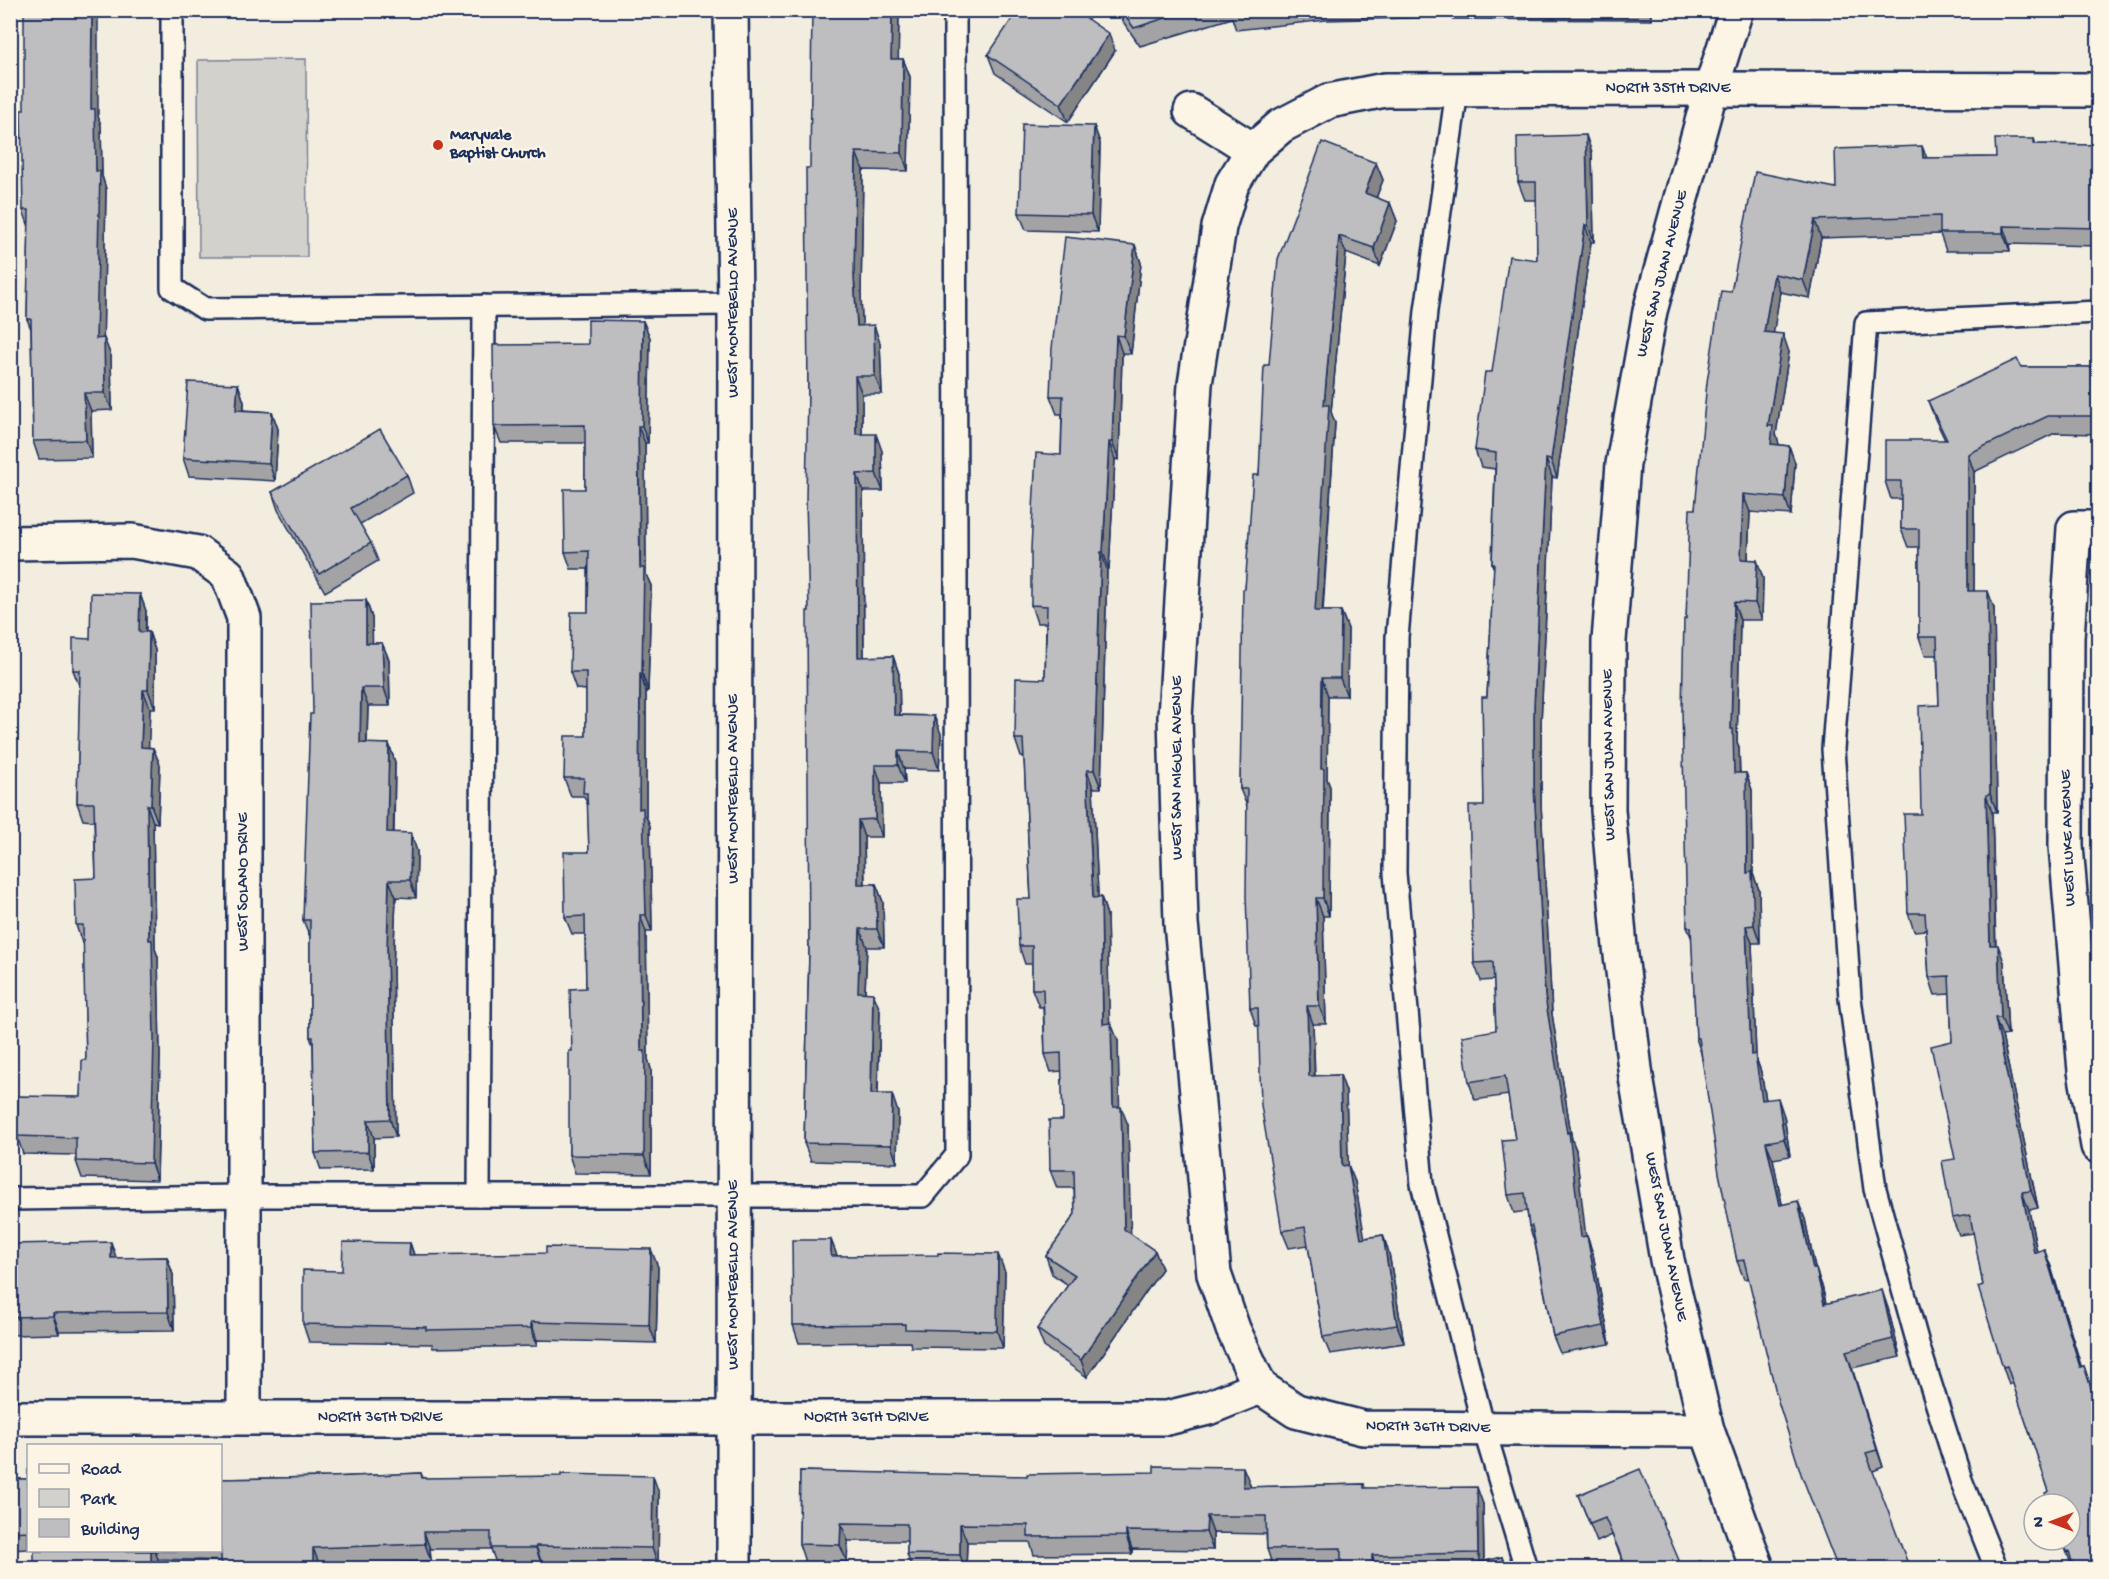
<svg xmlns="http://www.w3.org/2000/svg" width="2109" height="1579" font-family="'Gochi Hand',sans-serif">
  <rect width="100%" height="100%" fill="#f3ede0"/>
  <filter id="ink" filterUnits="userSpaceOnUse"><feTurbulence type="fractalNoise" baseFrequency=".0167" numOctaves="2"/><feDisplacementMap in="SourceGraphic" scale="12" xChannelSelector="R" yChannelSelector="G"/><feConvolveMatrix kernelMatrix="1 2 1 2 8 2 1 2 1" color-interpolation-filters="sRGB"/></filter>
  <g filter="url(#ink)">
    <path fill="#d3d1cc" stroke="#778095" stroke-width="1.5" d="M 306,59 L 307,257 L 199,257 L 198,60 Z"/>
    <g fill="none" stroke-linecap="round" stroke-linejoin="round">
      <defs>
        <g id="lane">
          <path d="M 172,10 L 172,288 L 205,309 L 735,304"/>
          <path d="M 1457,90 L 1426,311 L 1397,637 L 1395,873 L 1422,1184 L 1484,1429 L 1526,1568"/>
          <path d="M 479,1196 L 484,306"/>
          <path d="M 10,1199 L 245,1196 L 923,1196 L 957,1155 L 955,10"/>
          <path d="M 1996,1568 L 1961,1480 L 1920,1351 L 1875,1189 L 1850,998 L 1833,749 L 1866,323 L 2098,312"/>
        </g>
        <g id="street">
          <path d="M 731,10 L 735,304 L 734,1568"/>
          <path d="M 1736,10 L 1711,89 L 1650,311 L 1623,464 L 1609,641 L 1608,810 L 1620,947 L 1636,1077 L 1667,1260 L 1707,1430 L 1757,1568"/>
          <path d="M 1191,111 L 1253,150"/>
          <path d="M 2098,528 L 2074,528 L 2067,638 L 2066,846 L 2085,1071 L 2098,1146"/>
          <path d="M 10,543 L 132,541 L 198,553 L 228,575 L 244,618 L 244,1417"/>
          <path d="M 1260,1387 L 1233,1329 L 1214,1274 L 1181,923 L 1175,717 L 1195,384 L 1219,227 L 1232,184 L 1253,150 L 1281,126 L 1329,101 L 1385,90 L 1711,89 L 2098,90"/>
          <path d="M 10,1418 L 1167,1418 L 1208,1408 L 1260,1387 L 1296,1411 L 1363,1428 L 1707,1430"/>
        </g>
      </defs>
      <use href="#lane" stroke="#1b2f5e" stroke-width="26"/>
      <use href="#street" stroke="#1b2f5e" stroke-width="38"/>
      <use href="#lane" stroke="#fcf5e5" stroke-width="21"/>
      <use href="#street" stroke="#fcf5e5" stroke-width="33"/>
    </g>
    <g fill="#a3a3a5" stroke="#1b2f5e" stroke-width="1.5">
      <path d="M 899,10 L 898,59 L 903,59 L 910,77 L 908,171 L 863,170 L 861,295 L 862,326 L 880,343 L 882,394 L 862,394 L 862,434 L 882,451 L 883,491 L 863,491 L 864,657 L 893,656 L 899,674 L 900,715 L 934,716 L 941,734 L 939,770 L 904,769 L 905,783 L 881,783 L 882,837 L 864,837 L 865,884 L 876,884 L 883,902 L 884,947 L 867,947 L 865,992 L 880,1010 L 878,1094 L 898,1112 L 897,1163 L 811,1161 L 804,1143 L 809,954 L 809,611 L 808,390 L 810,168 Z"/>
      <path d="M 1115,10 L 1652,10 L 1652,20 L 1452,19 L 1451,17 L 1326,20 L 1236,30 L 1232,18 L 1140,46 Z"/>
      <path d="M 1810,10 L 2098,10 L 2098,13 L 2019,16 L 1925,13 L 1811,15 Z"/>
      <path d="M 1115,51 L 1068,122 L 995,73 L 988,55 Z"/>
      <path d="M 98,116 L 101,126 L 102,176 L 106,189 L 103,338 L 111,356 L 112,410 L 91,411 L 92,458 L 39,459 L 33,441 L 31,329 L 27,319 L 29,227 L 23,210 Z"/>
      <path d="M 1094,126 L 1100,143 L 1098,232 L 1026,230 L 1019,213 Z"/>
      <path d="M 2034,139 L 2036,144 L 2098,145 L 2098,246 L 2009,244 L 2010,251 L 1946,251 L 1940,234 L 1821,238 L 1810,298 L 1780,292 L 1773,333 L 1789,352 L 1776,434 L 1779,445 L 1789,446 L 1795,463 L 1791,515 L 1750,512 L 1748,560 L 1763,578 L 1762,620 L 1740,620 L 1737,742 L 1739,747 L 1740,773 L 1746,773 L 1752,790 L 1753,874 L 1759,890 L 1760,943 L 1752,943 L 1756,1058 L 1761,1072 L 1766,1100 L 1784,1116 L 1790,1156 L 1773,1159 L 1782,1205 L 1805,1219 L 1815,1269 L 1822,1286 L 1826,1303 L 1888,1308 L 1900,1357 L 1852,1368 L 1883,1467 L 1873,1471 L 1748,1278 L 1744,1279 L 1737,1261 L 1701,1053 L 1696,1038 L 1692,939 L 1687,927 L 1686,619 L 1695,509 L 1731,292 L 1836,188 L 1927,158 L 1996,157 Z"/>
      <path d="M 1592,153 L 1594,242 L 1591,242 L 1557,478 L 1552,477 L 1541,723 L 1541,804 L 1552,1014 L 1572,1140 L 1576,1150 L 1585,1236 L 1587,1236 L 1593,1254 L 1610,1344 L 1560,1353 L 1553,1336 L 1535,1244 L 1529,1226 L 1527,1211 L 1514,1213 L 1508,1195 L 1515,1139 L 1508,1095 L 1475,1100 L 1469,1082 L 1496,1030 L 1494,980 L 1481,981 L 1474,963 L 1484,806 L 1487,697 L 1494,569 L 1492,564 L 1495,469 L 1481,467 L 1475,450 L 1492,372 L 1537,260 L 1537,200 L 1525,200 L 1518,182 Z"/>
      <path d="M 1376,163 L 1383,180 L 1376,198 L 1390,203 L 1397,221 L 1380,266 L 1346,253 L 1331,412 L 1335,423 L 1323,611 L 1341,611 L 1348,629 L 1347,696 L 1328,696 L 1327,779 L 1330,787 L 1329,916 L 1323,916 L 1326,1024 L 1313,1024 L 1315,1076 L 1340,1075 L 1346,1092 L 1348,1165 L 1355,1182 L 1364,1238 L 1383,1235 L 1389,1253 L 1404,1343 L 1330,1354 L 1323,1337 L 1308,1245 L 1289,1248 L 1282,1231 L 1259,1026 L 1256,1026 L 1250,1008 L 1247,806 L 1240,789 L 1245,589 L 1259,475 L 1269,365 Z"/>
      <path d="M 1135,245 L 1141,263 L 1131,354 L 1122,353 L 1119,460 L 1115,459 L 1109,569 L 1107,569 L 1101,788 L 1093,788 L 1098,897 L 1101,897 L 1107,915 L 1109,1023 L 1118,1041 L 1119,1107 L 1128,1125 L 1130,1234 L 1155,1251 L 1162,1269 L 1087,1377 L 1044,1347 L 1037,1329 L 1068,1285 L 1052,1274 L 1046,1256 L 1075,1214 L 1074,1188 L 1057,1188 L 1050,1170 L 1063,1120 L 1062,1071 L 1051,1072 L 1045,1054 L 1043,1007 L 1039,1007 L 1032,989 L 1032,964 L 1025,964 L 1019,946 L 1031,899 L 1024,757 L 1021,757 L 1015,739 L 1045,679 L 1046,623 L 1037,623 L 1031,605 L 1061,455 L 1062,414 L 1057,414 L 1050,396 Z"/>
      <path d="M 643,321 L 650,338 L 648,443 L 645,443 L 646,574 L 651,586 L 648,691 L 646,691 L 646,816 L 650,826 L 652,932 L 646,932 L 648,1059 L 651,1069 L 651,1174 L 575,1173 L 569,1155 L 572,1051 L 586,988 L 585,934 L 572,934 L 565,917 L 589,852 L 588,805 L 584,796 L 571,796 L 564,778 L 586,736 L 586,690 L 576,689 L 570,672 L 588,612 L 588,569 L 571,569 L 565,552 L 585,489 L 585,443 L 501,443 L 494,426 L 588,344 Z"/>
      <path d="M 2021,367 L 2098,367 L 2098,434 L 2055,433 L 1974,472 L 1974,591 L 1994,608 L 1997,812 L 1992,812 L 1996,945 L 2004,962 L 2008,1035 L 2002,1036 L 2038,1208 L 2029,1210 L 2037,1252 L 2044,1249 L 2051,1267 L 2081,1367 L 2084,1366 L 2090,1384 L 2098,1569 L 2073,1569 L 2062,1540 L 2049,1491 L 2013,1383 L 2009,1385 L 2003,1367 L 1983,1285 L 1974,1233 L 1959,1235 L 1952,1218 L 1955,1159 L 1952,1041 L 1950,994 L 1935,995 L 1929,977 L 1926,930 L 1914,931 L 1908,913 L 1921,814 L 1939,705 L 1937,655 L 1925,655 L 1919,637 L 1919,547 L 1908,547 L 1901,529 L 1901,499 L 1891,499 L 1885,481 L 1945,440 L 1935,419 L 1928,401 Z"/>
      <path d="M 238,384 L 244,402 L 244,410 L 272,412 L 278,429 L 275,481 L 189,476 L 183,458 Z"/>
      <path d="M 407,475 L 413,493 L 360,524 L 371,543 L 378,561 L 325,592 L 278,510 L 272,492 Z"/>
      <path d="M 140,594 L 146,611 L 146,632 L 149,632 L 155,650 L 155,708 L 150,708 L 148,747 L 153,748 L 160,765 L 158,823 L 153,822 L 155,949 L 158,957 L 160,1056 L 157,1180 L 82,1178 L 76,1161 L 76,1155 L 23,1154 L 17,1136 L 81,1097 L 86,1060 L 84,943 L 82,943 L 76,925 L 96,878 L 94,821 L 83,820 L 77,803 L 80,688 L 73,670 L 90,639 Z"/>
      <path d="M 366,600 L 372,618 L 372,643 L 382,643 L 389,660 L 390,706 L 368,706 L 367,744 L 389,744 L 395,762 L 394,833 L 417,851 L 416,898 L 396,897 L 393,968 L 396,1137 L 374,1138 L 374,1169 L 321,1170 L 315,1153 L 313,1045 L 310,1037 L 310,937 L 303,920 Z"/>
      <path d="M 831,1240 L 837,1256 L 1005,1272 L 1003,1348 L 911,1347 L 910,1342 L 799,1343 L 793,1325 Z"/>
      <path d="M 410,1243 L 414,1255 L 658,1267 L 656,1343 L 537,1340 L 537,1346 L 433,1348 L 432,1344 L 309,1342 L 303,1324 L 342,1271 Z"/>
      <path d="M 10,1244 L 117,1258 L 167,1257 L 173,1275 L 174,1330 L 59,1331 L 59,1334 L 10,1335 Z"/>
      <path d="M 28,1469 L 28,1549 L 10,1550 L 10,1479 L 28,1479 Z"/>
      <path d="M 800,1471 L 1250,1484 L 1250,1487 L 1364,1484 L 1365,1488 L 1483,1504 L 1484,1561 L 1502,1557 L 1506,1569 L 1341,1569 L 1341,1566 L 1273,1567 L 1267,1549 L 1266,1534 L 1213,1533 L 1213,1550 L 1132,1549 L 1132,1554 L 1034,1555 L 1030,1542 L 967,1542 L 966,1569 L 912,1569 L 907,1554 L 907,1541 L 848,1541 L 847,1562 L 805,1562 L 799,1544 Z"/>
      <path d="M 421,1473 L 423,1478 L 659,1493 L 658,1566 L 542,1564 L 542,1566 L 497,1566 L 491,1549 L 430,1549 L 431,1561 L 320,1566 L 222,1561 L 158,1559 L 34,1551 L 220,1551 L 220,1479 L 331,1477 Z"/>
      <path d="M 1578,1495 L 1681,1565 L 1704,1569 L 1626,1569 L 1612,1535 L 1597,1542 Z"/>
    </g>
    <g fill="#858586" stroke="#1b2f5e" stroke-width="1.5">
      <path d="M 92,10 L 98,10 L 98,116 L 101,126 L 102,176 L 106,189 L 103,356 L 96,339 L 96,171 L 91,109 Z"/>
      <path d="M 892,10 L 899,10 L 898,77 L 891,59 Z"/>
      <path d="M 1649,10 L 1652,10 L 1652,20 Z"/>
      <path d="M 1109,34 L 1115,51 L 1068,122 L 1061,104 Z"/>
      <path d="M 903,59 L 910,77 L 908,171 L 902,153 Z"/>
      <path d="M 1094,126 L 1100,143 L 1098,232 L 1091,215 Z"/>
      <path d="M 1586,135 L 1592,153 L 1594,242 L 1588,225 Z"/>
      <path d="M 1922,146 L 1929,163 L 1923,158 Z"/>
      <path d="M 856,152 L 863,170 L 861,295 L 863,344 L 857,326 L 854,277 Z"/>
      <path d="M 1376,163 L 1383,180 L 1371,211 L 1365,193 Z"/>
      <path d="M 1390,203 L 1397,221 L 1380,266 L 1374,248 Z"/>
      <path d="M 1815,220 L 1821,238 L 1810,298 L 1803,280 Z"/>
      <path d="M 1585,225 L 1591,242 L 1557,478 L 1551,460 Z"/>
      <path d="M 2003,226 L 2009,244 L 2010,251 L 2003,233 Z"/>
      <path d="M 1339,236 L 1346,253 L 1331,412 L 1335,423 L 1321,629 L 1315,611 L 1324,405 Z"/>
      <path d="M 1135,245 L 1141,263 L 1131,354 L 1124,336 Z"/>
      <path d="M 1774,274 L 1780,292 L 1771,349 L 1764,332 Z"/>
      <path d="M 643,321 L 650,338 L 648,443 L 642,426 Z"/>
      <path d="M 874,325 L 880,343 L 882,394 L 875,376 Z"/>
      <path d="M 1783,334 L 1789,352 L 1776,434 L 1779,444 L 1777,462 L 1771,444 L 1768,426 Z"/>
      <path d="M 1116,335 L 1122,353 L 1119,460 L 1112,442 Z"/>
      <path d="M 104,338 L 111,356 L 112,410 L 105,393 Z"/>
      <path d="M 855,376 L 862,394 L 862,451 L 856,434 Z"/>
      <path d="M 238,384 L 244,402 L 242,427 L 236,410 Z"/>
      <path d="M 84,393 L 91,411 L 92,458 L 86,440 Z"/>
      <path d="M 272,412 L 278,429 L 275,481 L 269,463 Z"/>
      <path d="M 638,426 L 645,443 L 646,574 L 651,586 L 648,691 L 642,673 Z"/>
      <path d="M 876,434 L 882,451 L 883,491 L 876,473 Z"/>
      <path d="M 1109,442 L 1115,459 L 1109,569 L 1103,552 Z"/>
      <path d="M 1789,446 L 1795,463 L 1791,515 L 1785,498 Z"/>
      <path d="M 1968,454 L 1974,472 L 1974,609 L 1968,591 Z"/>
      <path d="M 1546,459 L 1552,477 L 1541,723 L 1541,804 L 1552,1014 L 1572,1140 L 1576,1150 L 1588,1255 L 1581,1237 L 1545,996 L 1534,786 L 1534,706 Z"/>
      <path d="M 857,474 L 863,491 L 864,674 L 858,657 Z"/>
      <path d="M 1743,494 L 1750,512 L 1747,577 L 1741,559 Z"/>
      <path d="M 1101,552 L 1107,569 L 1101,788 L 1094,770 Z"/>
      <path d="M 1757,560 L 1763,578 L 1762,620 L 1755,603 Z"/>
      <path d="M 1988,591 L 1994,608 L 1997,812 L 1990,794 Z"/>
      <path d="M 140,594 L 146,611 L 145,649 L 139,632 Z"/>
      <path d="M 366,600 L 372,618 L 373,661 L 366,643 Z"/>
      <path d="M 1734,602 L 1740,620 L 1737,742 L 1739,747 L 1740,791 L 1734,773 L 1731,729 Z"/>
      <path d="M 1341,611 L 1348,629 L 1347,696 L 1340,678 Z"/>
      <path d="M 149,632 L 155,650 L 155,708 L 148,690 Z"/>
      <path d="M 382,643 L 389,660 L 390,706 L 384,688 Z"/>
      <path d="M 893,656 L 899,674 L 900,733 L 894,715 Z"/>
      <path d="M 640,673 L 646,691 L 646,816 L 650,826 L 652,932 L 646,915 L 639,809 Z"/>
      <path d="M 1322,678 L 1328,696 L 1327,779 L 1330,787 L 1329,916 L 1323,898 L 1321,769 Z"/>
      <path d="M 361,688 L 368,706 L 366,761 L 360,743 Z"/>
      <path d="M 143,690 L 150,708 L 148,765 L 141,747 Z"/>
      <path d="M 934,716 L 941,734 L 939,770 L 933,752 Z"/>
      <path d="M 389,744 L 395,762 L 393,850 L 387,832 Z"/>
      <path d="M 153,748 L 160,765 L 158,823 L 151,805 Z"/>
      <path d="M 898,751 L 904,769 L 905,783 L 898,765 Z"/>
      <path d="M 875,765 L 881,783 L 882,837 L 875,819 Z"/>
      <path d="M 1087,770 L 1093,788 L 1099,915 L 1093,898 Z"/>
      <path d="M 1746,773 L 1752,790 L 1753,874 L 1759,890 L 1760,943 L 1754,925 L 1747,873 Z"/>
      <path d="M 1986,795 L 1992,812 L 1996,963 L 1990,945 Z"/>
      <path d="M 147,805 L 153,822 L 155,949 L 158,957 L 160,1056 L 157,1180 L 151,1163 L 149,940 Z"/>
      <path d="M 858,820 L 864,837 L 865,902 L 858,884 Z"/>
      <path d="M 411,833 L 417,851 L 416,898 L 410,880 Z"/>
      <path d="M 389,880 L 396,897 L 393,968 L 396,1137 L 390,1119 L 387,950 Z"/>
      <path d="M 876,884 L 883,902 L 884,947 L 877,929 Z"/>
      <path d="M 1101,897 L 1107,915 L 1110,1041 L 1103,1024 Z"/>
      <path d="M 1316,898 L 1323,916 L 1326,1024 L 1319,1006 Z"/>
      <path d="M 640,915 L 646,932 L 648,1059 L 651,1069 L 651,1174 L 644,1156 L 641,1051 Z"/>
      <path d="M 1746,926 L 1752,943 L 1756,1058 L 1761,1072 L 1769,1118 L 1762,1100 L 1751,1055 Z"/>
      <path d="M 860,929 L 867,947 L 864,1010 L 858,992 Z"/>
      <path d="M 1998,945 L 2004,962 L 2008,1035 L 2001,1018 Z"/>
      <path d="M 873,993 L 880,1010 L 877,1112 L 871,1094 Z"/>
      <path d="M 1307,1006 L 1313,1024 L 1315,1093 L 1309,1076 Z"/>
      <path d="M 1995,1018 L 2002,1036 L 2038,1208 L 2031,1191 Z"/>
      <path d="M 1111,1023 L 1118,1041 L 1120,1125 L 1113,1107 Z"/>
      <path d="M 1340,1075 L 1346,1092 L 1349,1183 L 1342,1166 Z"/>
      <path d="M 892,1094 L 898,1112 L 897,1163 L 891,1145 Z"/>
      <path d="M 1778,1098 L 1784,1116 L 1790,1156 L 1784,1139 Z"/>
      <path d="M 1121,1107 L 1128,1125 L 1131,1247 L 1124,1229 Z"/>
      <path d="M 368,1120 L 374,1138 L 374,1169 L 368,1152 Z"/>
      <path d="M 1766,1142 L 1773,1159 L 1786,1223 L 1780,1205 Z"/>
      <path d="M 1348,1165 L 1355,1182 L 1368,1256 L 1361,1239 Z"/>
      <path d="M 2022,1192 L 2029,1210 L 2040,1270 L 2034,1253 Z"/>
      <path d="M 1798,1201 L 1805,1219 L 1819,1287 L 1813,1269 Z"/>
      <path d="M 1383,1235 L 1389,1253 L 1404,1343 L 1397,1325 Z"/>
      <path d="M 1587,1236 L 1593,1254 L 1610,1344 L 1604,1326 Z"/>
      <path d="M 831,1240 L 838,1258 L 831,1256 Z"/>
      <path d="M 111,1242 L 117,1260 L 111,1258 Z"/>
      <path d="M 410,1243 L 416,1261 L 409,1255 Z"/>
      <path d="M 651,1249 L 658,1267 L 656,1343 L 649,1325 Z"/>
      <path d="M 2044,1249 L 2051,1267 L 2087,1385 L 2080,1367 Z"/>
      <path d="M 1155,1251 L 1162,1269 L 1087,1377 L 1081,1360 Z"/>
      <path d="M 998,1254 L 1005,1272 L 1003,1348 L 997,1331 Z"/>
      <path d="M 167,1257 L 173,1275 L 174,1330 L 168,1312 Z"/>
      <path d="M 1816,1269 L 1822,1286 L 1830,1322 L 1824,1304 Z"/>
      <path d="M 1882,1290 L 1888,1308 L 1900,1357 L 1893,1339 Z"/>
      <path d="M 53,1313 L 59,1331 L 59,1334 L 53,1316 Z"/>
      <path d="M 531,1322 L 537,1340 L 537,1346 L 531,1328 Z"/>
      <path d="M 1846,1351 L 1852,1368 L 1883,1467 L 1877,1450 Z"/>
      <path d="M 1243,1467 L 1250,1484 L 1250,1505 L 1243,1487 Z"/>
      <path d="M 653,1476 L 659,1493 L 658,1566 L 652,1548 Z"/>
      <path d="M 1477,1487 L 1483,1504 L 1484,1569 L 1483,1569 L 1478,1553 Z"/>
      <path d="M 1207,1516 L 1213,1533 L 1213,1550 L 1206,1532 Z"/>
      <path d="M 841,1523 L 848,1541 L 847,1562 L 840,1545 Z"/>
      <path d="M 960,1524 L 967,1542 L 966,1569 L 965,1569 L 960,1555 Z"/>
      <path d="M 1126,1531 L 1132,1549 L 1132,1554 L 1126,1536 Z"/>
      <path d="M 424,1532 L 430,1549 L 431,1561 L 425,1544 Z"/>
      <path d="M 536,1546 L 542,1564 L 542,1566 L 536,1548 Z"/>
      <path d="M 313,1548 L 320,1566 L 320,1569 L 313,1569 Z"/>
      <path d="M 151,1551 L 155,1551 L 158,1559 L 158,1569 L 151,1569 Z"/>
      <path d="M 1372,1555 L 1377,1569 L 1372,1569 Z"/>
    </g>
    <g fill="#bebec0" stroke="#1b2f5e" stroke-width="1.5">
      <path d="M 24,10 L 92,10 L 91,109 L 95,109 L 96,171 L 100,171 L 96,339 L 104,338 L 105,393 L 84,393 L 86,440 L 33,441 L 31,319 L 27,319 L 29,210 L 23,210 L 21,110 L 24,110 Z"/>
      <path d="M 812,10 L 892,10 L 891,59 L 903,59 L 902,153 L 856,152 L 854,277 L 857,326 L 874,325 L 875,376 L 855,376 L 856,434 L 876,434 L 876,473 L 857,474 L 858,657 L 893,656 L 894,715 L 934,716 L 933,752 L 898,751 L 898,765 L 875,765 L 875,819 L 858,820 L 858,884 L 876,884 L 877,929 L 860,929 L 858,992 L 873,993 L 871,1094 L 892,1094 L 891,1145 L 804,1143 L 809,954 L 807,611 L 809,611 L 806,500 L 808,390 L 806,168 L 810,168 Z"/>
      <path d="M 1018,10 L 1074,10 L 1109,34 L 1061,104 L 988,55 Z"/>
      <path d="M 1121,10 L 1190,10 L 1134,28 Z"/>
      <path d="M 1022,124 L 1094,126 L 1091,215 L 1019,213 Z"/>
      <path d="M 1586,135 L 1588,225 L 1585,225 L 1551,460 L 1546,459 L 1534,706 L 1534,786 L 1545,996 L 1567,1133 L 1569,1132 L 1581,1237 L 1587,1236 L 1604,1326 L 1553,1336 L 1532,1226 L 1529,1226 L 1525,1193 L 1508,1195 L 1502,1140 L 1515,1139 L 1505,1076 L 1469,1082 L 1462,1036 L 1496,1030 L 1493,962 L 1474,963 L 1469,806 L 1484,806 L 1482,697 L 1487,697 L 1494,564 L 1492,564 L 1496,453 L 1475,450 L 1485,372 L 1492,372 L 1509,256 L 1537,260 L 1536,182 L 1518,182 L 1517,137 Z"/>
      <path d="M 1995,139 L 2034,139 L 2034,144 L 2098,145 L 2098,228 L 2003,226 L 2003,233 L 1940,233 L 1940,216 L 1815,220 L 1803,280 L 1774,274 L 1764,332 L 1783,334 L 1768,426 L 1773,426 L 1771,444 L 1789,446 L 1785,498 L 1743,494 L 1741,559 L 1757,560 L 1755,603 L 1734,602 L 1731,729 L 1733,729 L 1734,773 L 1746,773 L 1747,873 L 1752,872 L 1754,925 L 1746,926 L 1751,1055 L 1755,1054 L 1762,1100 L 1778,1098 L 1784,1139 L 1766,1142 L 1780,1205 L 1798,1201 L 1813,1269 L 1816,1269 L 1824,1304 L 1882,1290 L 1893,1339 L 1846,1351 L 1877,1450 L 1866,1453 L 1910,1569 L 1838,1569 L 1801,1474 L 1778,1401 L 1744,1260 L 1737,1261 L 1719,1173 L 1699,1038 L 1696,1038 L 1691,927 L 1687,927 L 1682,710 L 1684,619 L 1686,619 L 1690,509 L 1695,509 L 1707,382 L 1721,291 L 1731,292 L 1755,172 L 1836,188 L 1835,149 L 1922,146 L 1923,158 L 1996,157 Z"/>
      <path d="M 1322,142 L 1376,163 L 1365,193 L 1390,203 L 1374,248 L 1339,236 L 1324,405 L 1329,405 L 1315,611 L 1341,611 L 1340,678 L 1322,678 L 1321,769 L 1324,769 L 1323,898 L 1316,898 L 1319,1006 L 1307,1006 L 1309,1076 L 1340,1075 L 1342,1166 L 1348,1165 L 1361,1239 L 1383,1235 L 1397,1325 L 1323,1337 L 1305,1227 L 1282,1231 L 1261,1105 L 1258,1008 L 1250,1008 L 1246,896 L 1247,789 L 1240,789 L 1243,589 L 1245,589 L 1253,475 L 1259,475 L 1264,365 L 1269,365 L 1278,259 Z"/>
      <path d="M 1065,237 L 1135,245 L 1124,336 L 1116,335 L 1112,442 L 1109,442 L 1103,552 L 1101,552 L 1094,770 L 1087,770 L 1093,898 L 1101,897 L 1103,1024 L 1111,1023 L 1113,1107 L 1121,1107 L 1124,1229 L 1155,1251 L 1081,1360 L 1037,1329 L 1075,1275 L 1046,1256 L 1075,1214 L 1074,1170 L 1050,1170 L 1049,1120 L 1063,1120 L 1061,1053 L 1045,1054 L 1043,989 L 1032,989 L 1032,946 L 1019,946 L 1017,899 L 1031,899 L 1023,739 L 1015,739 L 1016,678 L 1045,679 L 1047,606 L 1031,605 L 1031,548 L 1036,453 L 1061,455 L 1063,396 L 1050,396 L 1052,348 Z"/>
      <path d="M 588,320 L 643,321 L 642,426 L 638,426 L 640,568 L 644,568 L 642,673 L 640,673 L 639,809 L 643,808 L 646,915 L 640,915 L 641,1051 L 645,1051 L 644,1156 L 569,1155 L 569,1051 L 572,1051 L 570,989 L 586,988 L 585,916 L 565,917 L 564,852 L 589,852 L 587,793 L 583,793 L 584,778 L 564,778 L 565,736 L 586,736 L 586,672 L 570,672 L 571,612 L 588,612 L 589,551 L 565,552 L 564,489 L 585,489 L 585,425 L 494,426 L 493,345 L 588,344 Z"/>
      <path d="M 2017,359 L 2021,367 L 2098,367 L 2098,416 L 2048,416 L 1968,454 L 1968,591 L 1988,591 L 1990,794 L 1986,795 L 1990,945 L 1998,945 L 2001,1018 L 1995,1018 L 2031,1191 L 2022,1192 L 2034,1253 L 2044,1249 L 2080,1367 L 2084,1366 L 2098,1410 L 2098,1569 L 2074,1569 L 2069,1551 L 2067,1552 L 2063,1540 L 2070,1540 L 2070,1504 L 2049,1504 L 2045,1493 L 2049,1491 L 2007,1366 L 2003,1367 L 1978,1287 L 1983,1285 L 1970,1215 L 1952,1218 L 1942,1161 L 1955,1159 L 1931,1046 L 1952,1041 L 1949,976 L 1929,977 L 1925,913 L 1908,913 L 1904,814 L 1921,814 L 1919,706 L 1939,705 L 1937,637 L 1919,637 L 1919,529 L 1901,529 L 1901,481 L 1885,481 L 1885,440 L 1947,440 L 1928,401 Z"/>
      <path d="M 188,382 L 238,384 L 236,410 L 272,412 L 269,463 L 183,458 Z"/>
      <path d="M 380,429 L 407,475 L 351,508 L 371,543 L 319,574 L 272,492 Z"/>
      <path d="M 91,593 L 140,594 L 139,632 L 149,632 L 148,690 L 143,690 L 141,747 L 153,748 L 151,805 L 147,805 L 149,940 L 152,940 L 154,1038 L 151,1163 L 76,1161 L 76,1138 L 17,1136 L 18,1096 L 81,1097 L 82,1060 L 86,1060 L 83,925 L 76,925 L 75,879 L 96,878 L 94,803 L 77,803 L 80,670 L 73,670 L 73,638 L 90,639 Z"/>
      <path d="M 366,600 L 366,643 L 382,643 L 384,688 L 361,688 L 360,743 L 389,744 L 387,832 L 411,833 L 410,880 L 389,880 L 387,950 L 390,1119 L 368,1120 L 368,1152 L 315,1153 L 313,1037 L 310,1037 L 310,920 L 303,920 L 310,714 L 313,714 L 311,601 Z"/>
      <path d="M 792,1240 L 831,1240 L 831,1256 L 938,1255 L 938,1253 L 998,1254 L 997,1331 L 905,1329 L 905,1324 L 793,1325 Z"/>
      <path d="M 111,1242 L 111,1258 L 167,1257 L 168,1312 L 53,1313 L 53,1316 L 10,1317 L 10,1244 Z"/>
      <path d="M 343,1242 L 410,1243 L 409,1255 L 546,1253 L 546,1247 L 651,1249 L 649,1325 L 531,1322 L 531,1328 L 426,1330 L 426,1327 L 303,1324 L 303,1270 L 342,1271 Z"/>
      <path d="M 1154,1466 L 1243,1467 L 1243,1487 L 1364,1484 L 1364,1488 L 1477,1487 L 1478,1553 L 1372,1555 L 1372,1569 L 1341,1569 L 1341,1548 L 1267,1549 L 1266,1516 L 1207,1516 L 1206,1532 L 1126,1531 L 1126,1536 L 1028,1537 L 1028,1525 L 960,1524 L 960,1555 L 907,1554 L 907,1524 L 841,1523 L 840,1545 L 799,1544 L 800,1471 L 1027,1476 L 1027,1474 L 1154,1472 Z"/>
      <path d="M 28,1469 L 28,1531 L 10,1532 L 10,1479 L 28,1479 Z"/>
      <path d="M 1640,1469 L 1681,1565 L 1701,1561 L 1703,1569 L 1627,1569 L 1605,1518 L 1590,1524 L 1578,1495 Z"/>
      <path d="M 421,1473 L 422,1478 L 561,1476 L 561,1474 L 653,1476 L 652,1548 L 536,1546 L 536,1548 L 491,1548 L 491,1532 L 424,1532 L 425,1544 L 313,1548 L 313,1569 L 222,1569 L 220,1543 L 220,1479 L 331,1477 Z"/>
      <rect x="34" y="1551" width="117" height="18"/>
      <path d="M 1502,1557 L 1505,1569 L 1467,1569 L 1466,1566 Z"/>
    </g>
  </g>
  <circle fill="#c8321e" stroke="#fcf5e5" stroke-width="2" cx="438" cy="145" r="6"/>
  <g text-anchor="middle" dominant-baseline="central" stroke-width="4.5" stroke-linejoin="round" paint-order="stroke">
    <g font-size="16" fill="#1b2f5e" stroke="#fcf5e5">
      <text x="1668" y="89">NORTH 35TH DRIVE</text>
      <text transform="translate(1663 274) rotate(-76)">WEST SAN JUAN AVENUE</text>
      <text transform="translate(734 303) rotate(-90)">WEST MONTEBELLO AVENUE</text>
      <text transform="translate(1610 755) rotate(-91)">WEST SAN JUAN AVENUE</text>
      <text transform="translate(1178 768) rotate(-90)">WEST SAN MIGUEL AVENUE</text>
      <text transform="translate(734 789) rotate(-90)">WEST MONTEBELLO AVENUE</text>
      <text transform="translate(2069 838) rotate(-92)">WEST LUKE AVENUE</text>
      <text transform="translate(244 882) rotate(-90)">WEST SOLANO DRIVE</text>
      <text transform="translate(1665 1237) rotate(79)">WEST SAN JUAN AVENUE</text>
      <text transform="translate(734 1275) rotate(-90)">WEST MONTEBELLO AVENUE</text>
      <text x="380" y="1418">NORTH 36TH DRIVE</text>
      <text x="866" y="1418">NORTH 36TH DRIVE</text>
      <text transform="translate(1428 1428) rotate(1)">NORTH 36TH DRIVE</text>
    </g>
    <g font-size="16" font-weight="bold" fill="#1b2f5e" stroke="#fcf5e5" text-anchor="start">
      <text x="450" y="136">Maryvale<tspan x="450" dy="18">Baptist Church</tspan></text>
    </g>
  </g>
  <rect width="2109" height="1579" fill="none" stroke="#fcf5e5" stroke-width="36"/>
  <rect x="18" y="18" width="2073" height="1543" fill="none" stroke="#1b2f5e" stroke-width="2" filter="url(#ink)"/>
  <rect x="27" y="1444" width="195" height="108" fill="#fcf5e5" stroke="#a2a6af" stroke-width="1.5"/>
  <rect x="39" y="1464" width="30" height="9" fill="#fcf5e5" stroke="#a2a6af" stroke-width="1.5"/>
  <text x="81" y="1474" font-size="18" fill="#1b2f5e">Road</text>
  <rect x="39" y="1489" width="30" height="18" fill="#d3d1cc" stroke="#a2a6af" stroke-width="1.5"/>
  <text x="81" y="1504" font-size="18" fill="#1b2f5e">Park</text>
  <rect x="39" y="1519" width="30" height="18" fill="#bebec0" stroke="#a2a6af" stroke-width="1.5"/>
  <text x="81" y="1534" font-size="18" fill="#1b2f5e">Building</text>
  <g transform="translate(2052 1522) rotate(270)"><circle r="28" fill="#fcf5e5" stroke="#a2a6af" stroke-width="1.5"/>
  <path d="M0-4.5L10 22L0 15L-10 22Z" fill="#c8321e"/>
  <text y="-9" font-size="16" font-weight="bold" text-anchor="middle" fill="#1b2f5e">N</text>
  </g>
</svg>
